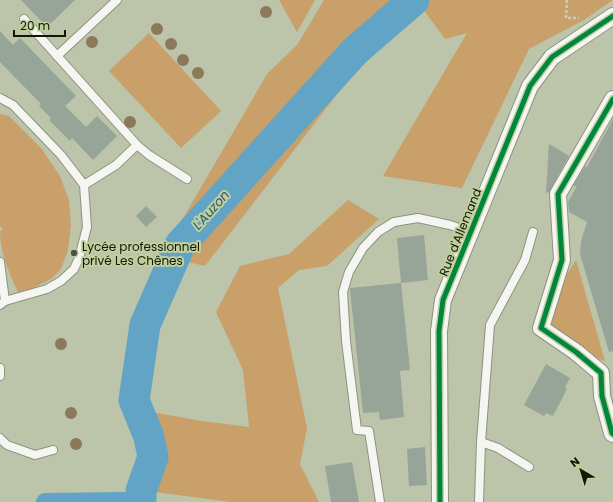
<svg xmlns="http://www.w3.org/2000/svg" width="613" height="502" font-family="Poppins,sans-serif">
  <rect width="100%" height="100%" fill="#bcc4aa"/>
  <g fill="#c9a069">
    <path d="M 279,0 L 315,0 L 297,32 Z"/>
    <path d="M 324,0 L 613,0 L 584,20 L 529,49 L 462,188 L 383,176 L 467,33 L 445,39 L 423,9 L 351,76 L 205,266 L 161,256 L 267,74 L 297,45 Z"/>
    <path d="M 149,33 L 221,111 L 181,148 L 109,71 Z"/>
    <path d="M 0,114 L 9,116 L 41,148 L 60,176 L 69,200 L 71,225 L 68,250 L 61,269 L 51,279 L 29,290 L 18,292 C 9,273 0,253 0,231 L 3,230 L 0,226 Z"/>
    <path d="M 348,200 L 379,219 L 327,266 L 299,270 L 278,288 L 307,428 L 300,464 L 319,502 L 230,502 L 147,491 L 157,458 L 146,411 L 202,421 L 249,427 L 243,370 L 216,312 L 240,266 L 289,254 Z"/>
    <path d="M 576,260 L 605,361 L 592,356 L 553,330 L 548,317 L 562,282 Z"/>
  </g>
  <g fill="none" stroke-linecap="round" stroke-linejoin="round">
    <path stroke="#61a4c6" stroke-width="18" d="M 45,502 L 123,501 L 144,502"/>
    <path stroke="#61a4c6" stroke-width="31" d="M 141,502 L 141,491 L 153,457 L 149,437 L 134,400 L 145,325 L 180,245 L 355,51 L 414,0"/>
  </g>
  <g fill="#96a597">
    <path d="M 21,0 L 75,0 L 47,27 Z"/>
    <path d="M 0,31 L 13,45 L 20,38 L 76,96 L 65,106 L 86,127 L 97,116 L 117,136 L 93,160 L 72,138 L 70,141 L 49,120 L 51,118 L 39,106 L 41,104 L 0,62 Z"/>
    <path d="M 613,119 L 613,351 L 609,352 L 580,254 L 581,241 L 587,222 L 569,212 L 568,202 L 577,186 L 573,186 L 585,166 L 587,167 Z"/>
    <path d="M 549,144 L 569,156 L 549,192 L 546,193 Z"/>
    <path d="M 146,206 L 157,217 L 146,227 L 136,216 Z"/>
    <path d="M 424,235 L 428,280 L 401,283 L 397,238 Z"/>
    <path d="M 401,283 L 410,370 L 400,371 L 404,417 L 380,420 L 379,412 L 363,413 L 350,289 L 350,288 Z"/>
    <path d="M 546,364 L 570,378 L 565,387 L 567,389 L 553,416 L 546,413 L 544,416 L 524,405 Z"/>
    <path d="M 425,447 L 427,485 L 409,486 L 407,449 Z"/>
    <path d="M 352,462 L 359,502 L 331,502 L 325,466 Z"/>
  </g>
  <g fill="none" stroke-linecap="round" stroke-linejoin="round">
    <defs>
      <g id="service">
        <path d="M 24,19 L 137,145 L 116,165 L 84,185"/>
        <path d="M 57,56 L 117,0"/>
        <path d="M 0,98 L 13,105 L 61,155 L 84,185 L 87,227 L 79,258 L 74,269 L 61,281 L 47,289 L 5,301 L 0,305"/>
        <path d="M 137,145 L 149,155 L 187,179"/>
        <path d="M 0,262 L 5,301"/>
        <path d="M 0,368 L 0,376"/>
        <path d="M 0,438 L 7,445 L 35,455 L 53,450"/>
        <path d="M 481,442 L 498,448 L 529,467"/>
        <path d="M 380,502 L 369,431 L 357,430 L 346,341 L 343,292 L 349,272 L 363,248 L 378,232 L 394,222 L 418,218 L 450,225 L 471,232"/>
        <path d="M 479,502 L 481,442 L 490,325 L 525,260 L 533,232"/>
      </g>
      <g id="minor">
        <path d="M 613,99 L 558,194 L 562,260 L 541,328 L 576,352 L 601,373 L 602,396 L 612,433 L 613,434"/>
        <path d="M 440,502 L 439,331 L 443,300 L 530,86 L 552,57 L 613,16"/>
      </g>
    </defs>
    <use href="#service" stroke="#8d937f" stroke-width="10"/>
    <use href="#minor" stroke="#8d937f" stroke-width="18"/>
    <path stroke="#caccc4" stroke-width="2.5" stroke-dasharray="3 2" stroke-linecap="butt" d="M 567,0 L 566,18 L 579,18"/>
    <use href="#service" stroke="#f5f6f2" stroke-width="8"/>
    <use href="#minor" stroke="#f5f6f2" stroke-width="16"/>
    <defs>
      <g id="cycleway">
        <path d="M 613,99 L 558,194 L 562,260 L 541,328 L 576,352 L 601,373 L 602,396 L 612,433 L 613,434"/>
        <path d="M 440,502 L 439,331 L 443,300 L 530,86 L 552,57 L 613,16"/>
      </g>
    </defs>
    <use href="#cycleway" stroke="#c1cf9f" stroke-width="8"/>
    <use href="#cycleway" stroke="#00873e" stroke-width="5"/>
  </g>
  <g fill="#8b7959">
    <circle cx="266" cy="12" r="6"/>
    <circle cx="157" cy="29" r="6"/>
    <circle cx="92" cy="42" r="6"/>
    <circle cx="171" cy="44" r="6"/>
    <circle cx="183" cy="60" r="6"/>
    <circle cx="198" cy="73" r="6"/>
    <circle cx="130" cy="122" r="6"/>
    <circle cx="61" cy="344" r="6"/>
    <circle cx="71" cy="413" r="6"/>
    <circle cx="76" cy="444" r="6"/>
  </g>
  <circle fill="#4e543f" stroke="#c1cf9f" stroke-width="1.5" cx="74" cy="253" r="4"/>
  <g text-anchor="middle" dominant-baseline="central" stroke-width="4" stroke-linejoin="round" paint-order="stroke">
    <g font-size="12" fill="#121706" stroke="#c1cf9f">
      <text transform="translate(460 232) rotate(-68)">Rue d'Allemand</text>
    </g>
    <g font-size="12" fill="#121706" stroke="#c1cf9f" text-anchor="start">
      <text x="82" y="246">Lycée professionnel<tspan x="82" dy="14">privé Les Chênes</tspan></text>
    </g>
    <g font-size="13" font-style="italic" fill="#285777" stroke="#c1cf9f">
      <text transform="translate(211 210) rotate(-48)">L'Auzon</text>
    </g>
  </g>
  <g transform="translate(581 470) rotate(322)" stroke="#c1cf9f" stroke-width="3" paint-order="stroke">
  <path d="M0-3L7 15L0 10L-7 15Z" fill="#121706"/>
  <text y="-6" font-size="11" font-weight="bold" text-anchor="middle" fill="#121706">N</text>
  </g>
  <path d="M14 30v6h51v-6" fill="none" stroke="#121706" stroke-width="2"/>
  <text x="20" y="30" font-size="12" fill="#121706" stroke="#c1cf9f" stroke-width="3" paint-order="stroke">20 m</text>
</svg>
